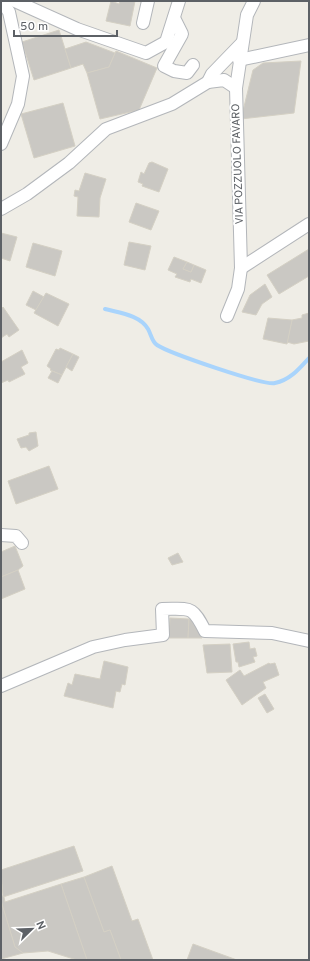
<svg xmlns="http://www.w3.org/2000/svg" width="310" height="961" font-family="Overpass,sans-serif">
  <rect width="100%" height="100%" fill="#efede6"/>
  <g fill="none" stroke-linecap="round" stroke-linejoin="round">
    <path stroke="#a9d4fc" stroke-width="4" d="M 105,309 C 120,313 140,315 148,329 C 151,334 152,342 157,345 C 169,353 264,386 275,383 C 290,380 299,369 309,358"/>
  </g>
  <g fill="#cac8c3" stroke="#d4d0c4">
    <path d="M 111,1 L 119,4 L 120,1 L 135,1 L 130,26 L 106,21 Z"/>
    <path d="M 59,30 L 71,68 L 34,80 L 22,42 Z"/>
    <path d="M 86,42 L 115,53 L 109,67 L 87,73 L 83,64 L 71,68 L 65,49 Z"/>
    <path d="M 116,51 L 157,68 L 139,110 L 100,119 L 87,73 L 109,67 Z"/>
    <path d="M 301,61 L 294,113 L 241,119 L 253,70 L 263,63 Z"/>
    <path d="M 63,103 L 75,146 L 34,158 L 21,114 Z"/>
    <path d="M 152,162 L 168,169 L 159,192 L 142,186 L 143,184 L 138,182 L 141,172 L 144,174 L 149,163 Z"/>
    <path d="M 85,173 L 106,179 L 100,198 L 99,217 L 77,216 L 78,197 L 74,196 L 75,190 L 79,191 Z"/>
    <path d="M 136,203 L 159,211 L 151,230 L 129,222 Z"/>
    <path d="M 1,233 L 17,237 L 10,261 L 1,258 Z"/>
    <path d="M 129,242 L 151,246 L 145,270 L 124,265 Z"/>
    <path d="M 33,243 L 62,251 L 55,276 L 26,267 Z"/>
    <path d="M 309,249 L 309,276 L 279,294 L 267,275 Z"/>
    <path d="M 174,257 L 187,262 L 183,269 L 191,272 L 194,265 L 206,270 L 201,283 L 191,279 L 190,282 L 175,277 L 177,274 L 168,270 Z"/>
    <path d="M 187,262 L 194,265 L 191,272 L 183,269 Z"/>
    <path d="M 265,284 L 272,297 L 262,304 L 256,315 L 242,312 L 250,295 Z"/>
    <path d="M 33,291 L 44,297 L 36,310 L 26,305 Z"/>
    <path d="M 46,293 L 69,304 L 58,326 L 34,313 Z"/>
    <path d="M 3,307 L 19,330 L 9,337 L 7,334 L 1,338 L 1,309 Z"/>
    <path d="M 309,313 L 309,341 L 294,344 L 287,342 L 292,320 L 302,318 L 302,315 Z"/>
    <path d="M 268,318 L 292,320 L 287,344 L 263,339 Z"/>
    <path d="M 60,348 L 73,354 L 62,375 L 50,370 L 51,369 L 47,366 L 56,349 L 59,350 Z"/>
    <path d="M 22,350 L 28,363 L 21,367 L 25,374 L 9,382 L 8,380 L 1,383 L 1,362 Z"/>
    <path d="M 73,354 L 79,357 L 72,371 L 66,367 Z"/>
    <path d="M 52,371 L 62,375 L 58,383 L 48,378 Z"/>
    <path d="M 36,432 L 38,446 L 29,451 L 26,447 L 21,448 L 17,439 L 29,435 L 29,433 Z"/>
    <path d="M 49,466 L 58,489 L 16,504 L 8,481 Z"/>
    <path d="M 15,546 L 23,566 L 18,570 L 1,577 L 1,552 Z"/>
    <path d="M 178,553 L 183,562 L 172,565 L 168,558 Z"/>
    <path d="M 18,570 L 25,589 L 1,599 L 1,577 Z"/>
    <path d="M 170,618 L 189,619 L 188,638 L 169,638 Z"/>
    <path d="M 189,619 L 196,622 L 202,638 L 188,638 Z"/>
    <path d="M 249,642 L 250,649 L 255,648 L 257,656 L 253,657 L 255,662 L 239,667 L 238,662 L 236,662 L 233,644 Z"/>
    <path d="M 230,644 L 232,672 L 207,673 L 203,645 Z"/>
    <path d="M 104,661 L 128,667 L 125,685 L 122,684 L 120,692 L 116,691 L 113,708 L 64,696 L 68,683 L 72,685 L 75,674 L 100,679 Z"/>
    <path d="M 269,663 L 270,664 L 275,663 L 279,675 L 263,682 L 266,688 L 242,705 L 226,680 L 240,670 L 244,676 Z"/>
    <path d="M 265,694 L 274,709 L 267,713 L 258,698 Z"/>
    <path d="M 74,846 L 83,871 L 3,897 L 1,870 Z"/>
    <path d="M 112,866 L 132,921 L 138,919 L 153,960 L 121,960 L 110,930 L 104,932 L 84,877 Z"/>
    <path d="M 84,877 L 104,932 L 110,930 L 121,960 L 87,960 L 61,884 Z"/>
    <path d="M 61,884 L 87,960 L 77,960 L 48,951 L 23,953 L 15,947 L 1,901 L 1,895 L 4,897 L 5,902 Z"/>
    <path d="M 1,901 L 15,947 L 23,953 L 1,959 Z"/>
    <path d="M 193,944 L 237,960 L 187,960 Z"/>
  </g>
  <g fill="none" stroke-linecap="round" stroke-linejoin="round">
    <defs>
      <g id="street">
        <path d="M 15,1 L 77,29 L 146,53 L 166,42 L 179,1"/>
        <path d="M 174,18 L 182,34 L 164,66 L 174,71 L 187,73 L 193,65"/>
        <path d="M 143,23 L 148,1"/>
        <path d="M 239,60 L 309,45"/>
        <path d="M 208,82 L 212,74 L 242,43"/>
        <path d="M 1,144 L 18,104 L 23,76 L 9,12 L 2,1"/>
        <path d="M 1,209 L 27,194 L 69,163 L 106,129 L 172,104 L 208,82 L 224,80 L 236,88"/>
        <path d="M 241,268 L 309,224"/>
        <path d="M 227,316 L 238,289 L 241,268 L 236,88 L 247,15 L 254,1"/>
        <path d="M 1,535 L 16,536 L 22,543"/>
        <path d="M 1,686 L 93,647 L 125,640 L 163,635 L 162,609 C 191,609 192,605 205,631 L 272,633 L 309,641"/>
      </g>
    </defs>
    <use href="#street" stroke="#b3b6ba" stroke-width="14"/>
    <use href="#street" stroke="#fff" stroke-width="12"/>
  </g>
  <g text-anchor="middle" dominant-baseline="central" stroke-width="4" stroke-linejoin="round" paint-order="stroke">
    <g font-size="11" fill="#5d6166" stroke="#fff">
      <text transform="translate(238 164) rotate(-92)">VIA POZZUOLO FAVARO</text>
    </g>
  </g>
  <rect width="310" height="961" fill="none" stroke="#5d6166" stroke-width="4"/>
  <g transform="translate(32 929) rotate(67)" stroke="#ffffff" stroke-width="3" paint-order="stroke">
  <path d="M0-3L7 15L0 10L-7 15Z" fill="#5d6166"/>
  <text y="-6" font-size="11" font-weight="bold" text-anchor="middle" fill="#5d6166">N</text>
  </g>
  <path d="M14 30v6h103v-6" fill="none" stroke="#5d6166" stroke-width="2"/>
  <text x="20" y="30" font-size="12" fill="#5d6166" stroke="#ffffff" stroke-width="3" paint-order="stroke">50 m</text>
</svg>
